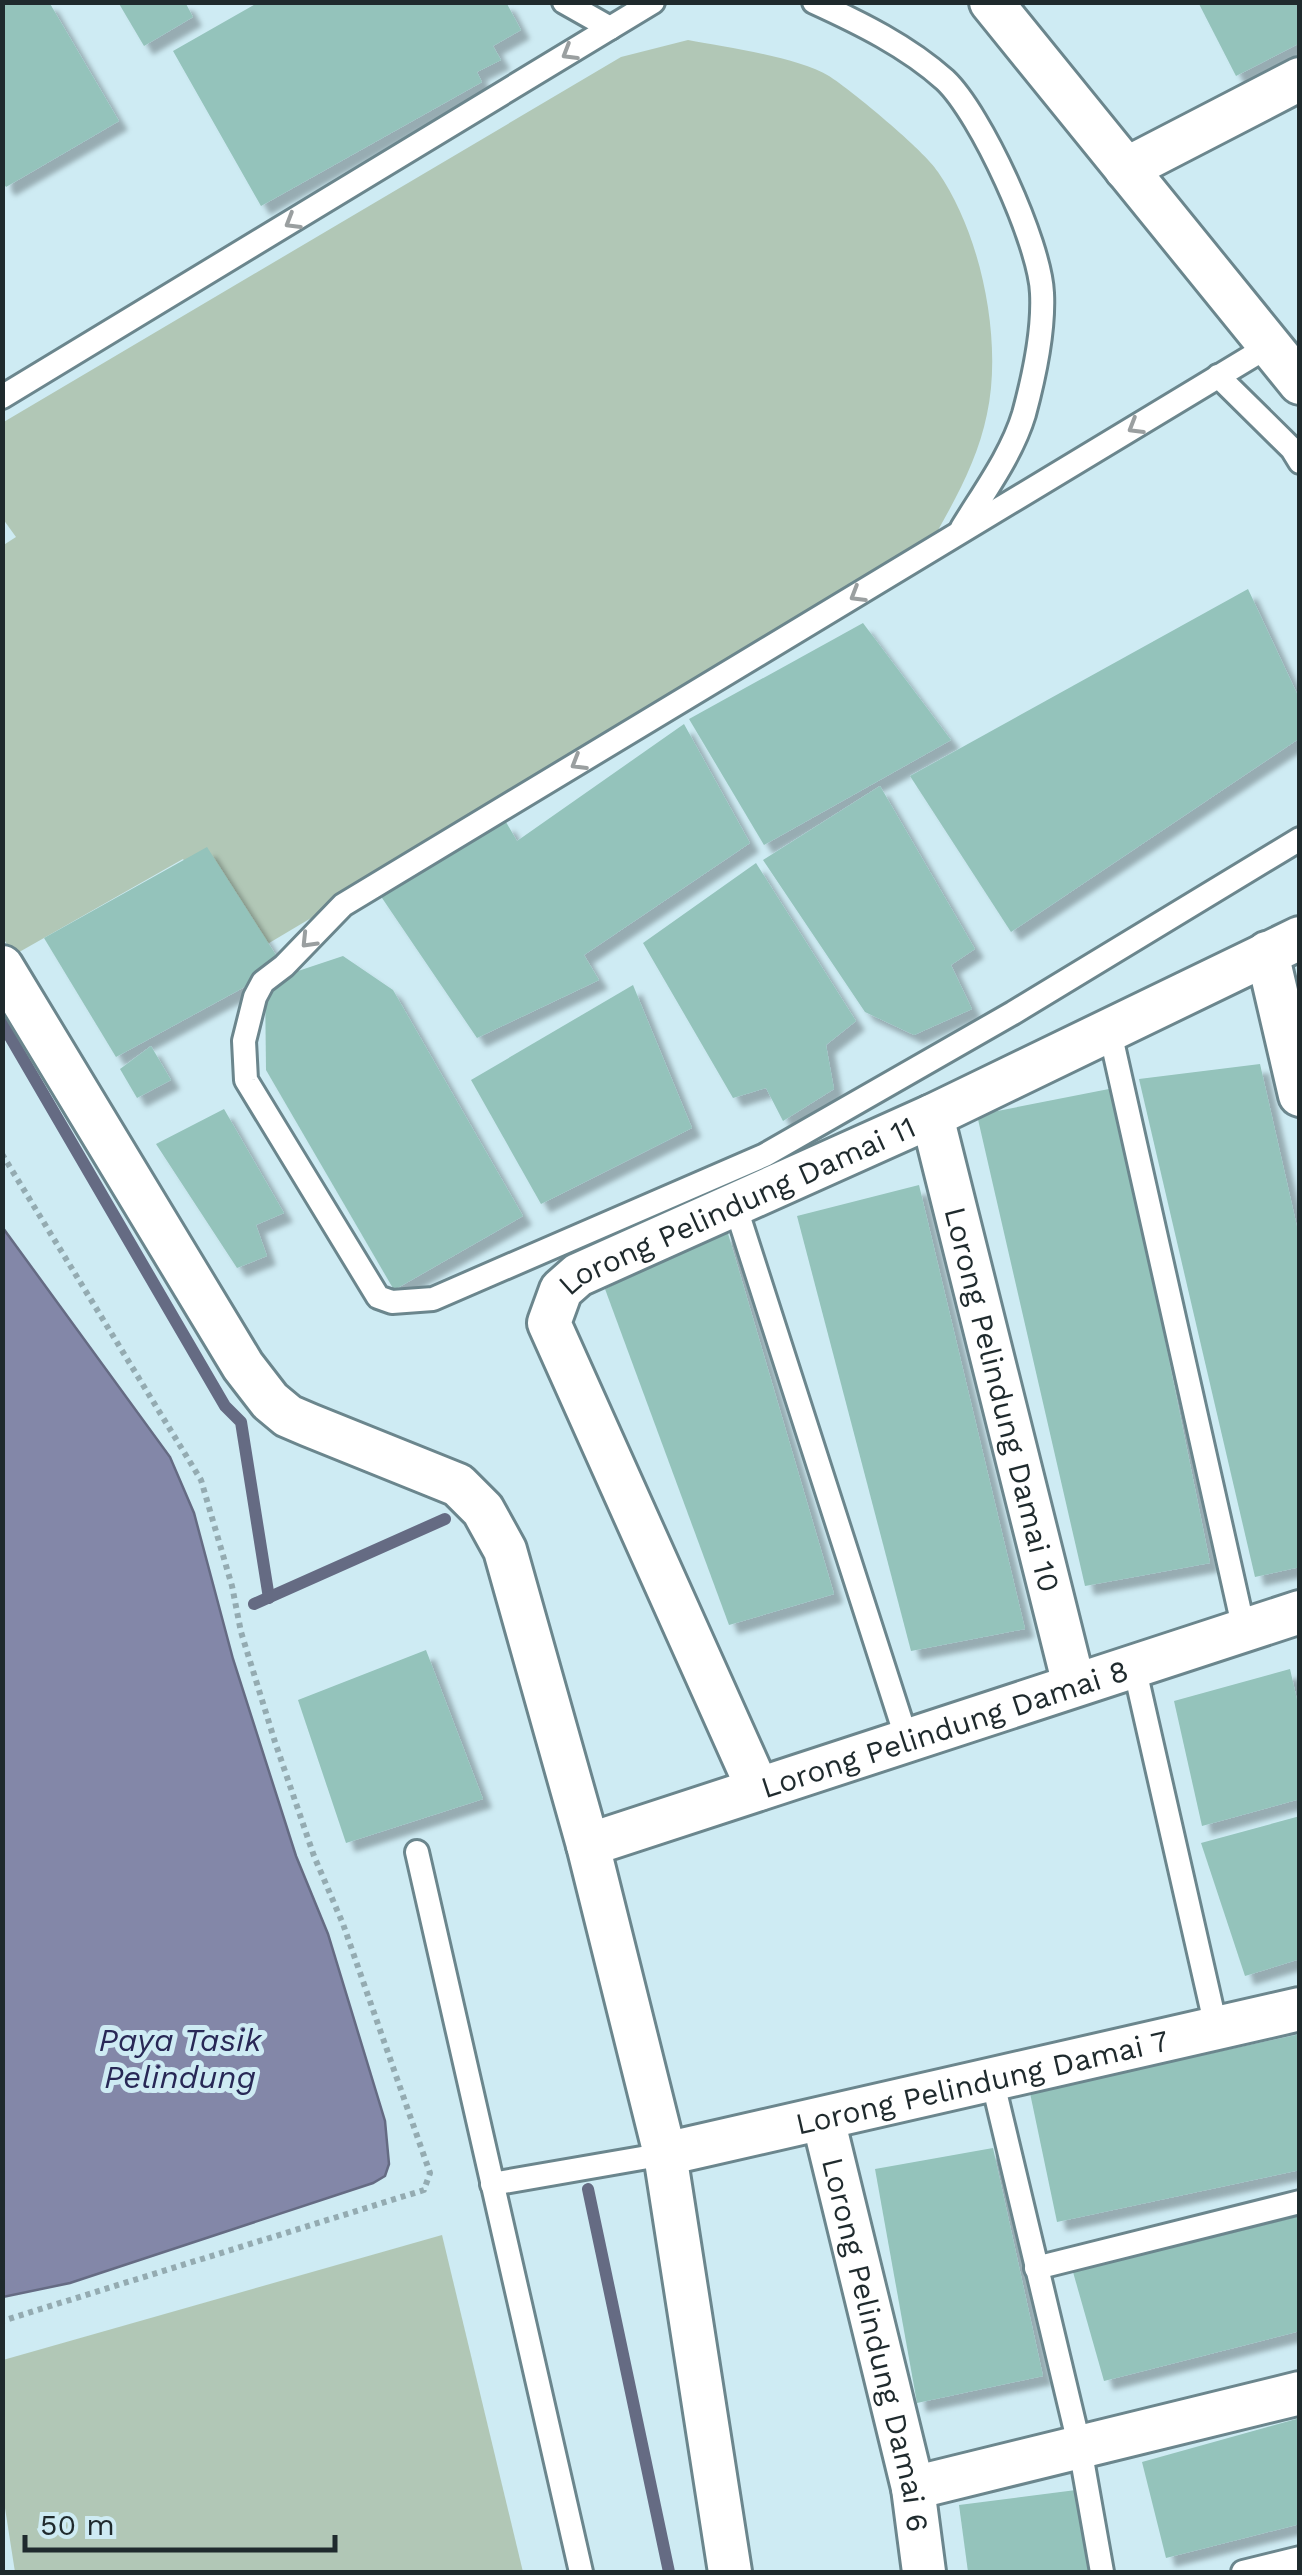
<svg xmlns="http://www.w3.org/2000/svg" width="1302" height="2575" font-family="'Work Sans',sans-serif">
  <defs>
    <filter id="shadow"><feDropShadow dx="9" dy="9" stdDeviation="2.5" flood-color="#0004"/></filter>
  </defs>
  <rect width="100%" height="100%" fill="#ceebf3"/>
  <g fill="#b1c7b6">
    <path d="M 688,40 C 726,47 797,57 829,76 C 851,90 925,151 938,172 C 981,234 1003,340 987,414 C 977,464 950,509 925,553 L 249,955 L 183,859 L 14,955 L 3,938 L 2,546 L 16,537 L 3,519 L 2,423 L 621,57 Z"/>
    <path d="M 442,2235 L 523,2572 L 15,2572 L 2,2489 L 3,2360 Z"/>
  </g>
  <path fill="#8387a8" stroke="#656b83" stroke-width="2.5" d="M 3,1228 L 170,1457 L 194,1513 L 233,1659 L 296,1856 L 328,1934 L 385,2121 L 389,2164 L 385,2176 L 373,2183 L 70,2283 L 3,2297 Z"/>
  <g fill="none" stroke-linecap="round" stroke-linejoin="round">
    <g stroke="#656b83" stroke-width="12">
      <path d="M 2,1023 L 225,1406 L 241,1422 L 269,1598"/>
      <path d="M 254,1604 L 445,1519"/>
      <path d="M 588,2189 L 669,2572"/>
    </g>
  </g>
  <g fill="#94c3bb" filter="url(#shadow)">
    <path d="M 2,2 L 49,2 L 119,121 L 6,187 L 2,181 Z"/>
    <path d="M 118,2 L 185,2 L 193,17 L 144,46 Z"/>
    <path d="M 259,2 L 506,2 L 521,30 L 493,46 L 501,60 L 477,72 L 482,82 L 261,206 L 173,51 Z"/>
    <path d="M 1198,2 L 1300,2 L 1300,43 L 1236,76 Z"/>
    <path d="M 1248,589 L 1300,700 L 1300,738 L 1011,932 L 910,776 Z"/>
    <path d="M 863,623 L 951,740 L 764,845 L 689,719 Z"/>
    <path d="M 684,724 L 750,843 L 584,955 L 599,980 L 477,1038 L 380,895 L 506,822 L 517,841 Z"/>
    <path d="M 880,786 L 975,949 L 951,965 L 972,1009 L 914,1035 L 865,1012 L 763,860 Z"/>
    <path d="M 207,847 L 283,966 L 116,1057 L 44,938 Z"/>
    <path d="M 756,863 L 856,1021 L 826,1045 L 834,1089 L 783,1121 L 766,1088 L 733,1098 L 643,943 Z"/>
    <path d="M 343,956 L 393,990 L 523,1216 L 394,1290 L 266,1070 L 265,982 Z"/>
    <path d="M 633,985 L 692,1128 L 541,1204 L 471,1080 Z"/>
    <path d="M 151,1046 L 171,1080 L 137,1098 L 120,1069 Z"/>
    <path d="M 1260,1064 L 1300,1240 L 1300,1567 L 1255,1577 L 1139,1079 Z"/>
    <path d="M 1114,1088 L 1210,1563 L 1085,1586 L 977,1115 Z"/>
    <path d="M 224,1109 L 284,1213 L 256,1225 L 267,1256 L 237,1268 L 156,1144 Z"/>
    <path d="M 919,1185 L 1025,1629 L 911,1651 L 797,1216 Z"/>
    <path d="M 727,1230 L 834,1594 L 729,1625 L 605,1289 Z"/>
    <path d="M 426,1650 L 483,1799 L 346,1843 L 298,1700 Z"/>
    <path d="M 1290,1669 L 1300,1713 L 1300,1799 L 1202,1826 L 1174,1701 Z"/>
    <path d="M 1300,1816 L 1300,1959 L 1245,1976 L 1201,1843 Z"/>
    <path d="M 1300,2034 L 1300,2170 L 1057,2222 L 1030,2093 Z"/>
    <path d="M 993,2148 L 1043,2376 L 917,2403 L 875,2169 Z"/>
    <path d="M 1300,2216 L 1300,2331 L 1104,2381 L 1073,2272 Z"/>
    <path d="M 1300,2418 L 1300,2524 L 1166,2558 L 1142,2462 Z"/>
    <path d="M 1076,2490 L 1090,2572 L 968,2572 L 959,2505 Z"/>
  </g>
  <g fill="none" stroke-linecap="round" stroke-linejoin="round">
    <defs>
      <g id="lane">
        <path d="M 564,2 L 610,28"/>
        <path d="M 814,2 C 860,23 907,46 945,80 C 981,114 1040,243 1042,293 C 1044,332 1034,377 1024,414 C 1012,454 984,492 962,528"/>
        <path d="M 1269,346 L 343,905 L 284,966 L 263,982 L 255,997 L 244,1041 L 246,1080 L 378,1297 L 392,1302 L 433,1299 L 765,1155 L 1013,1013 L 1300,839"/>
        <path d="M 1218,376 L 1292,449 L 1300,462"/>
        <path d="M 2,397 L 653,2"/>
        <path d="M 1110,1032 L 1244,1630"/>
        <path d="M 735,1205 L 907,1740"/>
        <path d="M 1134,1666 L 1216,2027"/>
        <path d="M 417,1852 L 581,2572"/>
        <path d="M 992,2079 L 1080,2448 L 1102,2572"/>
        <path d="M 492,2184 L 665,2154"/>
        <path d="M 1036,2268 L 1300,2202"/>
        <path d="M 1243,2572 L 1300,2558"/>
      </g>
      <g id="street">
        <path d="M 991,2 L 1300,383"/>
        <path d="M 1126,169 L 1300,79"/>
        <path d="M 1267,953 L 1300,1095"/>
        <path d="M 2,967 L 243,1366 L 270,1401 L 288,1416 L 309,1425 L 458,1485 L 483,1510 L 505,1550 L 588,1845 L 665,2154 L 730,2572"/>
        <path id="s1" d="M 932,1116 L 1074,1685"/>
        <path id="s2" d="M 758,1789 L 549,1323 L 561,1290 L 578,1275 L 932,1116 L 1300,938"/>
        <path id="s3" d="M 588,1845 L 1300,1612"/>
        <path id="s4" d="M 823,2119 L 913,2488 L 924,2572"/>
        <path id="s5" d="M 665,2154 L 1300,2009"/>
        <path d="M 913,2488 L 1300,2393"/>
      </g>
    </defs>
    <use href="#lane" stroke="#6b868d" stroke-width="28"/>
    <use href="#street" stroke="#6b868d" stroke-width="48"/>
    <path stroke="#94abb1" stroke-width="6" stroke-dasharray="5 5" stroke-linecap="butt" d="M 2,1154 L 201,1480 L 232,1586 L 241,1632 L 275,1742 L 314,1856 L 343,1924 L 430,2173 L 424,2190 L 2,2321"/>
    <use href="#lane" stroke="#fff" stroke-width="22"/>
    <use href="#street" stroke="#fff" stroke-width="42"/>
  </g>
  <defs><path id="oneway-chevron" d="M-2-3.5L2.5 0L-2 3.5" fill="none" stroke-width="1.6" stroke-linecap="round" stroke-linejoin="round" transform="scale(2.5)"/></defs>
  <g stroke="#9a9fa0">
    <use href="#oneway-chevron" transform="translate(569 53) rotate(149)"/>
    <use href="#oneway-chevron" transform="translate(292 222) rotate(149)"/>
    <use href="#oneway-chevron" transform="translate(1135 427) rotate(149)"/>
    <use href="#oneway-chevron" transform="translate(857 595) rotate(149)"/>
    <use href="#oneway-chevron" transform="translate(578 763) rotate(149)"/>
    <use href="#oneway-chevron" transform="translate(308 941) rotate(134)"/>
  </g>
  <g text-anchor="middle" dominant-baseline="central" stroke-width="10" stroke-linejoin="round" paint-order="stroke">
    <g font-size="30" fill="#1f2a2d" stroke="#ceebf3">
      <text stroke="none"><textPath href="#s2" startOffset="742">Lorong Pelindung Damai 11</textPath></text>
      <text stroke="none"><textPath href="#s1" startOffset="292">Lorong Pelindung Damai 10</textPath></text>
      <text stroke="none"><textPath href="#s3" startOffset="375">Lorong Pelindung Damai 8</textPath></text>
      <text stroke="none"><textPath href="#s5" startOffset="325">Lorong Pelindung Damai 7</textPath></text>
      <text stroke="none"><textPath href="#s4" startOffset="232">Lorong Pelindung Damai 6</textPath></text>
    </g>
    <g font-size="32" font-style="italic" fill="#282856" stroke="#ceebf3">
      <text x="180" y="2040">Paya Tasik<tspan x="180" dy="37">Pelindung</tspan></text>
    </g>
  </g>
  <rect width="1302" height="2575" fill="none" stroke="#1f2a2d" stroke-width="10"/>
  <path d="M25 2535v15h310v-15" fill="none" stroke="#1f2a2d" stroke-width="5"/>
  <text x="40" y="2535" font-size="30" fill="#1f2a2d" stroke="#ceebf3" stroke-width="8" paint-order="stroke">50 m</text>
</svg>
